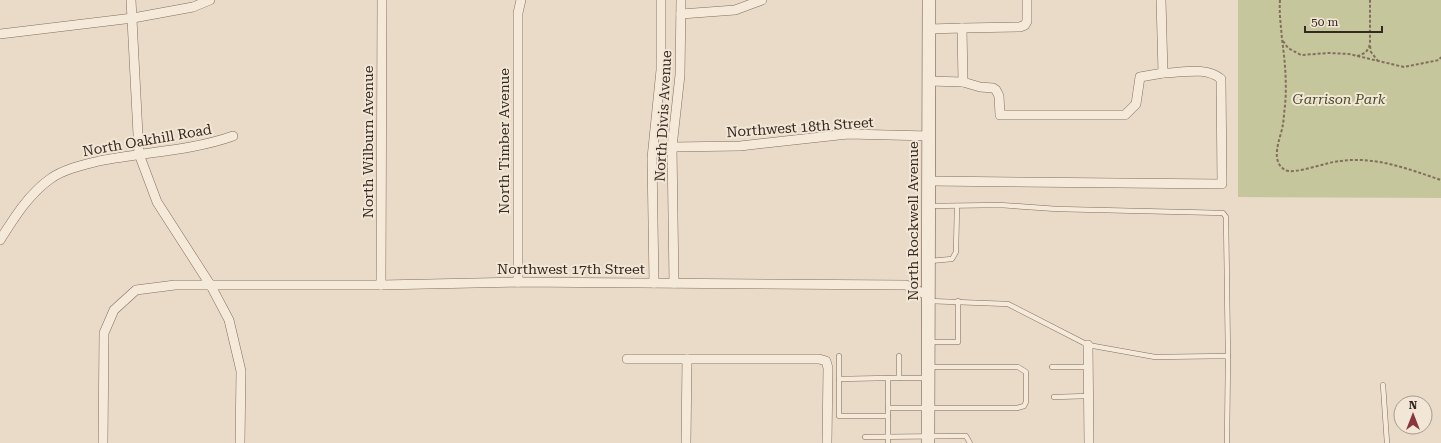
<svg xmlns="http://www.w3.org/2000/svg" width="1441" height="443" font-family="'Roboto Serif',serif">
  <rect width="100%" height="100%" fill="#e9dbc7"/>
  <path fill="#c6c69c" d="M 1238,0 L 1441,0 L 1441,198 L 1238,197 Z"/>
  <g fill="none" stroke-linecap="round" stroke-linejoin="round">
    <defs>
      <g id="service">
        <path d="M 929,206 L 1000,205 L 1057,209 L 1223,213 L 1226,217 L 1228,356"/>
        <path d="M 930,261 L 952,259 L 956,252 L 957,206"/>
        <path d="M 929,301 L 1008,304 L 1088,345 L 1155,357 L 1228,356 L 1227,443"/>
        <path d="M 929,342 L 958,342 L 958,301"/>
        <path d="M 839,356 L 839,416 L 888,416"/>
        <path d="M 899,356 L 899,378"/>
        <path d="M 1052,367 L 1088,367"/>
        <path d="M 839,379 L 888,378"/>
        <path d="M 1383,385 L 1387,443"/>
        <path d="M 1054,397 L 1089,396"/>
        <path d="M 888,408 L 1017,408 L 1024,406 L 1026,402 L 1026,372 L 1018,367 L 930,367"/>
        <path d="M 865,437 L 962,436 L 966,436 L 970,443"/>
        <path d="M 888,443 L 888,378 L 927,378"/>
      </g>
      <g id="minor">
        <path d="M 131,0 L 139,154 L 157,202 L 211,286 L 229,320 L 241,371 L 240,443"/>
        <path d="M 681,14 L 735,10 L 762,0"/>
        <path d="M 962,28 L 1020,27 L 1025,25 L 1027,21 L 1027,0"/>
        <path d="M 929,29 L 962,28 L 963,82"/>
        <path d="M 0,34 L 133,18 L 193,7 L 210,0"/>
        <path d="M 929,81 L 963,82 L 980,87 L 993,88 L 996,90 L 999,96 L 1000,115 L 1125,115 L 1136,104 L 1140,77 L 1163,73"/>
        <path d="M 672,147 L 740,146 L 848,134 L 930,136"/>
        <path d="M 930,181 L 1222,184 L 1221,79 C 1206,66 1181,73 1163,73 L 1161,0"/>
        <path d="M 0,240 C 14,218 28,195 50,179 C 64,169 83,165 99,161 C 143,152 191,151 233,136"/>
        <path d="M 518,282 L 518,13 L 521,0"/>
        <path d="M 654,283 L 652,158 L 661,70 L 661,0"/>
        <path d="M 674,283 L 672,147 L 680,75 L 681,0"/>
        <path d="M 381,285 L 382,0"/>
        <path d="M 1088,345 L 1089,443"/>
        <path d="M 627,359 L 819,359 L 826,361 L 828,368 L 827,443"/>
        <path d="M 103,443 L 104,333 L 114,310 L 136,290 L 175,285 L 381,285 L 518,282 L 906,285 L 929,296"/>
        <path d="M 686,443 L 687,359"/>
      </g>
      <path id="secondary" d="M 928,443 L 929,0"/>
    </defs>
    <use href="#service" stroke="#836e5e" stroke-width="5.5"/>
    <use href="#minor" stroke="#836e5e" stroke-width="10"/>
    <use href="#secondary" stroke="#654f42" stroke-width="14"/>
    <g stroke="#836e5e" stroke-width="2" stroke-dasharray="3 2" stroke-linecap="butt">
      <path d="M 1280,0 C 1279,14 1281,26 1282,39 C 1285,61 1287,84 1285,106 C 1284,112 1284,118 1283,124 C 1281,138 1269,160 1285,170 C 1294,175 1327,162 1340,161 C 1376,156 1408,169 1441,180"/>
      <path d="M 1283,41 L 1288,48 L 1301,55 L 1329,53 L 1349,54 L 1404,67 L 1439,60 L 1441,57"/>
      <path d="M 1370,46 L 1371,52 L 1378,61"/>
      <path d="M 1357,56 C 1365,54 1368,51 1370,44 L 1370,0"/>
    </g>
    <use href="#service" stroke="#f5e9d9" stroke-width="4.5"/>
    <use href="#minor" stroke="#f5e9d9" stroke-width="9"/>
    <use href="#secondary" stroke="#f5e9d9" stroke-width="13"/>
  </g>
  <g text-anchor="middle" dominant-baseline="central" stroke-width="4" stroke-linejoin="round" paint-order="stroke">
    <g font-size="14" font-style="italic" fill="#4a4f29" stroke="#f2e6d6">
      <text x="1339" y="99">Garrison Park</text>
    </g>
    <g font-size="14" fill="#352820" stroke="#f2e6d6">
      <text transform="translate(663 116) rotate(-87)">North Divis Avenue</text>
      <text transform="translate(800 127) rotate(-4)">Northwest 18th Street</text>
      <text transform="translate(147 140) rotate(-10)">North Oakhill Road</text>
      <text transform="translate(504 141) rotate(-90)">North Timber Avenue</text>
      <text transform="translate(368 142) rotate(-90)">North Wilburn Avenue</text>
      <text transform="translate(913 221) rotate(-90)">North Rockwell Avenue</text>
      <text x="571" y="269">Northwest 17th Street</text>
    </g>
  </g>
  <g transform="translate(1413 415)"><circle r="19" fill="#f2e6d6" stroke="#a69a8d"/>
  <path d="M0-3L7 15L0 10L-7 15Z" fill="#8b3540"/>
  <text y="-6" font-size="11" font-weight="bold" text-anchor="middle" fill="#352820">N</text>
  </g>
  <path d="M1305 26v6h77v-6" fill="none" stroke="#352820" stroke-width="2"/>
  <text x="1311" y="26" font-size="12" fill="#352820" stroke="#f2e6d6" stroke-width="3" paint-order="stroke">50 m</text>
</svg>
